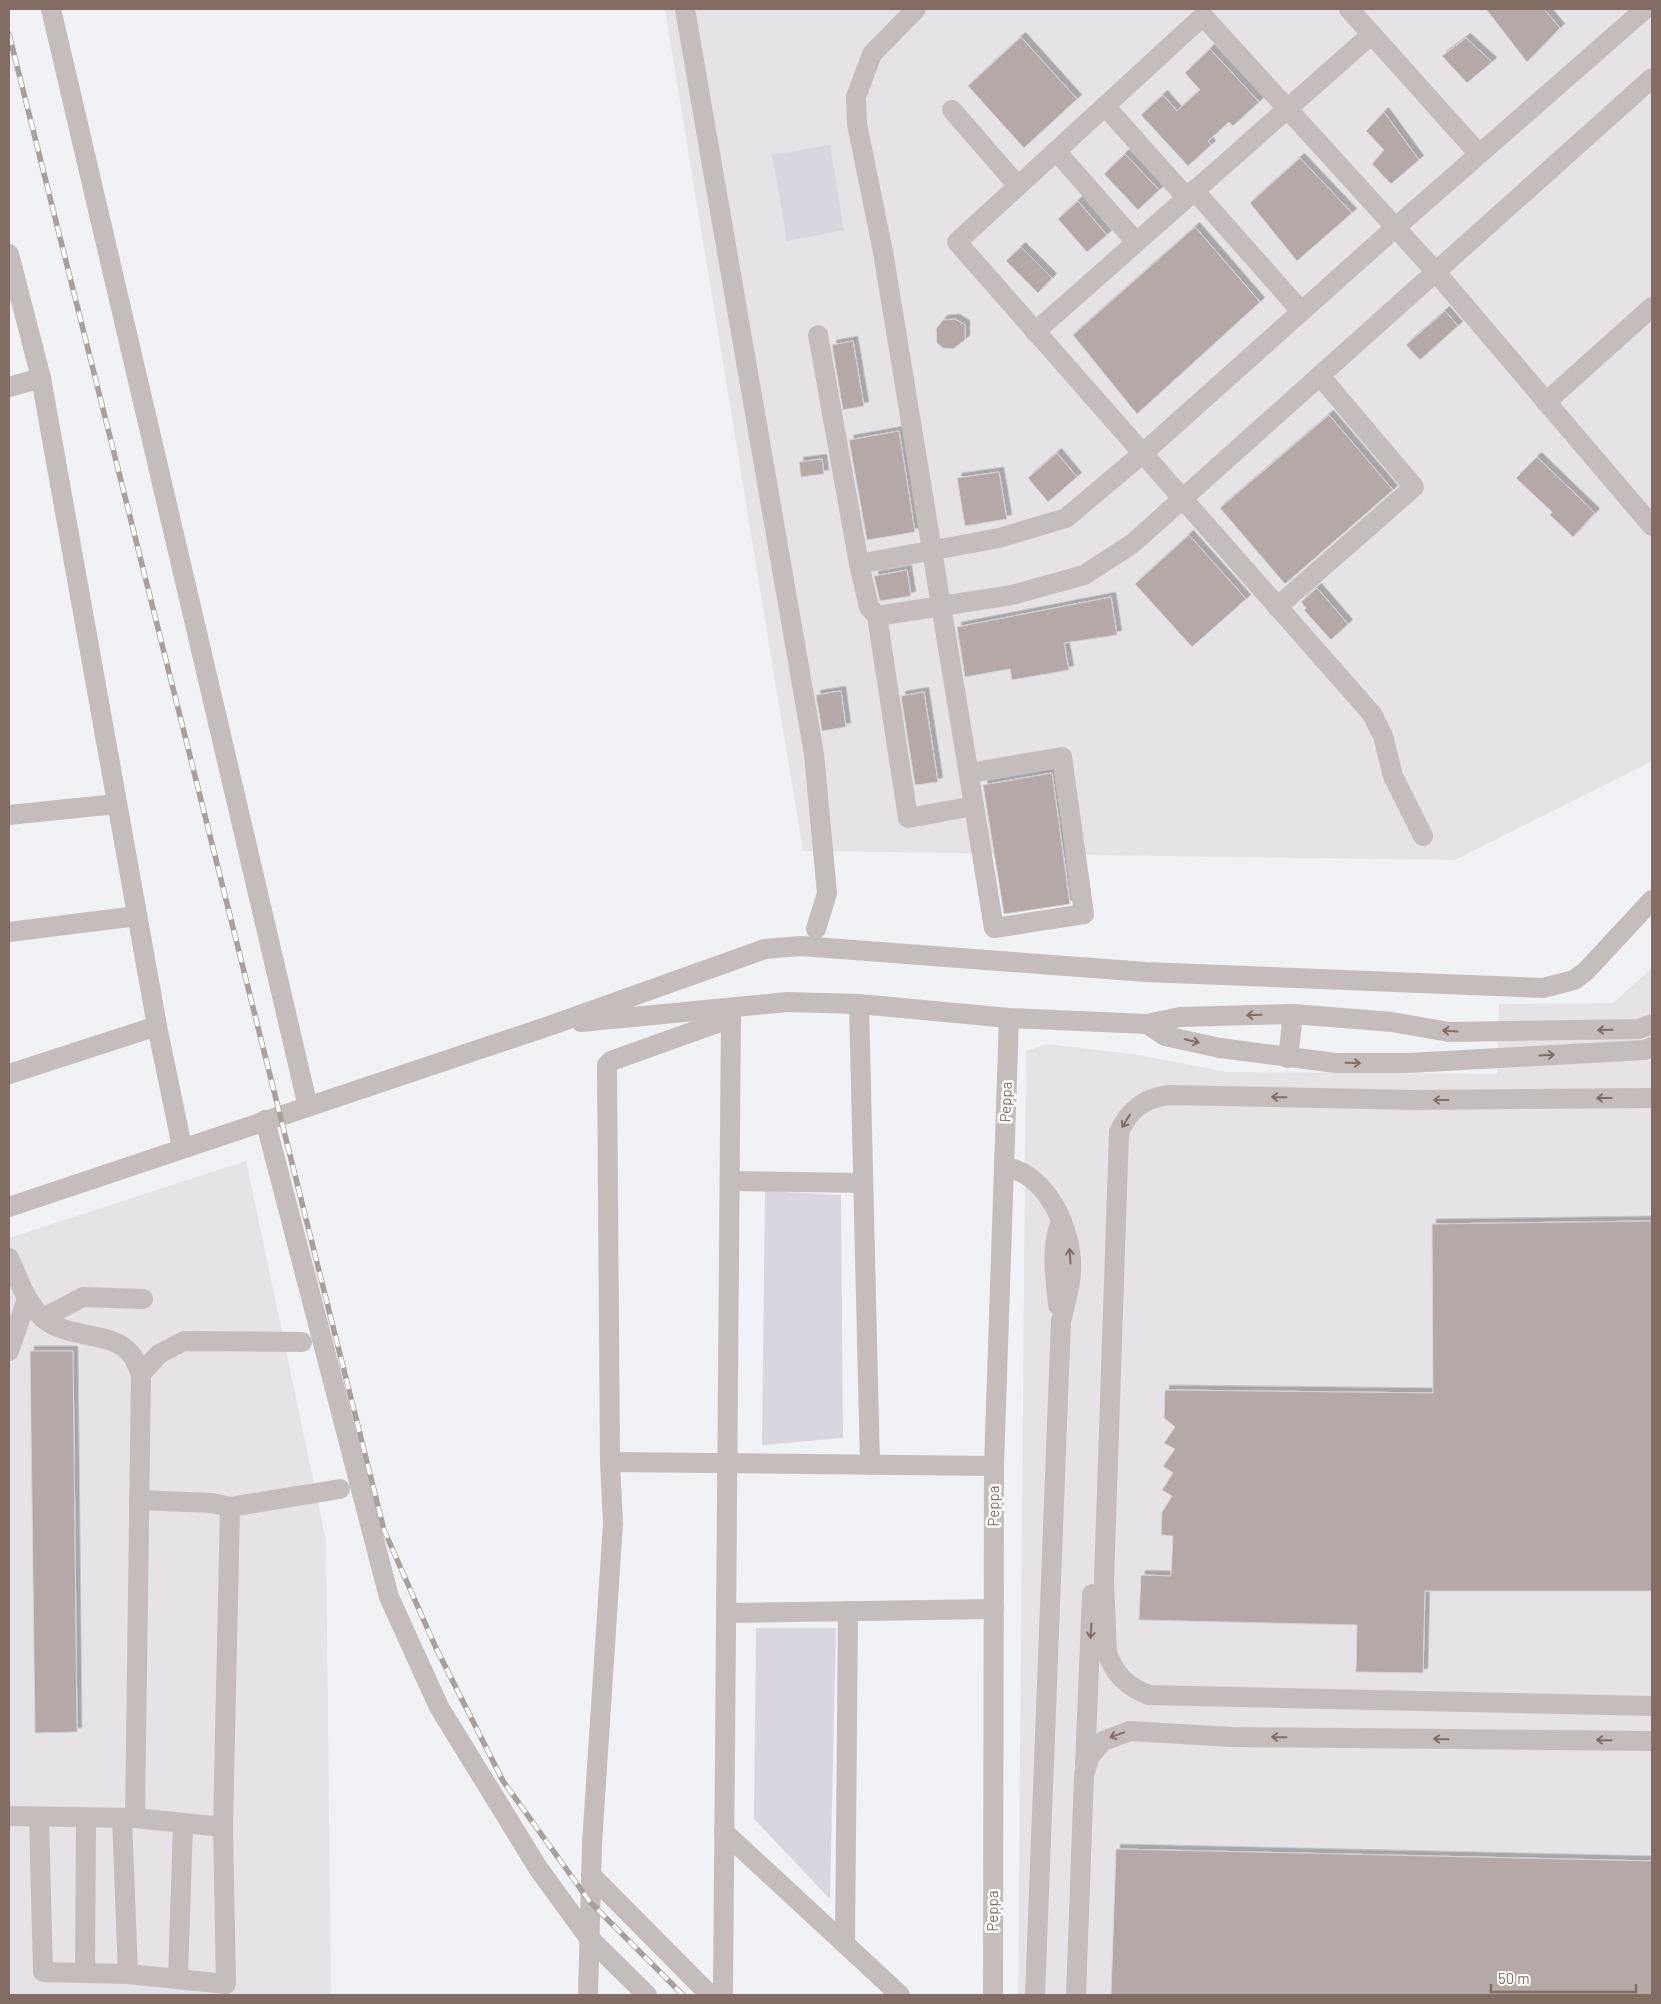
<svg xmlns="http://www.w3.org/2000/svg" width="1661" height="2004" font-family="Barlow,sans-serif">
  <defs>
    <filter id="shadow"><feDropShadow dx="4.5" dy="-4.5" stdDeviation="0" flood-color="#0004"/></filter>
  </defs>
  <rect width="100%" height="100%" fill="#f1f2f5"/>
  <g fill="#e5e3e6">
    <polygon points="665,9 1652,9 1652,761 1455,860 803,851"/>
    <polygon points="1652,968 1652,1995 1018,1995 1026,1051 1047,1044 1139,1055 1226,1072 1497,1074 1499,1004 1613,1003"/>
    <polygon points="246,1161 326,1541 331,1995 9,1995 9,1238"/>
  </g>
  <g fill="#d9d6df">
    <polygon points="830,145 844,230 787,241 772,155"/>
    <polygon points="765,1191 841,1195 843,1438 762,1445"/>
    <polygon points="756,1628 836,1628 830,1899 754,1819"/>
  </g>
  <g fill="#b4a9a7" stroke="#d4d4d6" filter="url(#shadow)">
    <polygon points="1486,9 1544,9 1560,28 1527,62"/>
    <polygon points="1021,37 1077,99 1024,148 968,86"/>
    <polygon points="1466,38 1492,62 1467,83 1442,56"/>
    <polygon points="1210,49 1259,102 1233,126 1229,122 1208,141 1211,145 1188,166 1141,115 1163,95 1177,111 1200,90 1185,73"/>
    <polygon points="1384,112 1419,160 1391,184 1372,164 1384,150 1366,131"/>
    <polygon points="1125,154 1159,190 1138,210 1104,174"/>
    <polygon points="1300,158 1352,213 1297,261 1250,203"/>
    <polygon points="1078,201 1107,235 1087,252 1058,219"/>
    <polygon points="1195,227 1260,302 1137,414 1073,335"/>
    <polygon points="1021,247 1052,278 1038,293 1006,261"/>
    <polygon points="1445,311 1458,326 1420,360 1406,345"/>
    <polygon points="955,319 965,325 965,340 953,349 943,348 937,343 936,329 943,320"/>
    <polygon points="853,341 864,406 843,410 832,345"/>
    <polygon points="1329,415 1393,490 1285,584 1220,508"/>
    <polygon points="899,431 915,532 867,540 849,440"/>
    <polygon points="1057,453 1077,477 1048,502 1028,478"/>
    <polygon points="1537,457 1595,513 1573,537 1550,515 1552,512 1516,478"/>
    <polygon points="822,459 824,474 801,477 799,462"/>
    <polygon points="999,472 1007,519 965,526 957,478"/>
    <polygon points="1189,535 1246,599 1192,647 1135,584"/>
    <polygon points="907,570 911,596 880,601 874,576"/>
    <polygon points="1317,588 1348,624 1331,640 1304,610 1306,608 1301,602"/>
    <polygon points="1111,597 1117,635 1064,643 1069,670 1012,680 1010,669 965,677 957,627"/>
    <polygon points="841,691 846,727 822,731 816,695"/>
    <polygon points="924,692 938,782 915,785 901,696"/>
    <polygon points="1052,773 1070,904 1004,914 983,785"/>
    <polygon points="1652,1221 1652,1591 1425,1591 1423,1673 1356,1672 1357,1625 1139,1620 1141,1575 1171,1576 1173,1536 1161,1535 1162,1512 1172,1496 1162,1490 1173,1473 1163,1466 1175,1449 1164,1443 1175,1427 1164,1418 1165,1390 1433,1393 1432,1224"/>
    <polygon points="30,1351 73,1351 77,1732 35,1733"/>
    <polygon points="1116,1849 1652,1861 1652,1995 1111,1995"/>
  </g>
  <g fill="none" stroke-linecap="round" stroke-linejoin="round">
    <g stroke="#c4bdbb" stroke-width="20">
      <polyline points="51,9 308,1107"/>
      <polyline points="685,9 814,754 827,893 816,929"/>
      <polyline points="916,9 872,54 856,97 857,124 883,252 994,928 1084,914 1062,757 969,773"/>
      <polyline points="1349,9 1479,154"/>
      <polyline points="1105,106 1186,197"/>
      <polyline points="952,110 1018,186"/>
      <polyline points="1056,151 1136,242"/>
      <polyline points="1194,190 1301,311"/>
      <polyline points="9,254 41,378 157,1026 182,1147"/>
      <polyline points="1035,332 1372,34"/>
      <polyline points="818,335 859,564 869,607 877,616 908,818 974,806"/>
      <polyline points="9,387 41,378"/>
      <polyline points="1546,402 1652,307"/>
      <polyline points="859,564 999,538 1066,518 1142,454 1396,227 1645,9"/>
      <polyline points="1277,607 1414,487 1320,376"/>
      <polyline points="877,616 1012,595 1084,575 1132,544 1652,78"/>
      <polyline points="9,815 116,804"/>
      <polyline points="1423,836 1393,776 1383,736 1372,714 957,242 1203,16 1435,271 1652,526"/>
      <polyline points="9,932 137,916"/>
      <polyline points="859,1004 870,1465"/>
      <polyline points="581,1022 787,1002 859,1004 1009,1018 1147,1024 1180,1017 1293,1014 1392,1022 1449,1032 1639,1029 1652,1024"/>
      <polyline points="1147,1024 1165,1036 1220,1048 1336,1063 1408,1063 1645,1050 1652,1047"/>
      <polyline points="1288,1058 1293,1014"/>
      <polyline points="9,1074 157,1026"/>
      <path d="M1652,1098L1416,1100L1169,1095C1144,1098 1129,1110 1119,1132L1104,1580L1107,1652C1114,1674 1127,1687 1149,1695L1652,1706"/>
      <polyline points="265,1120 389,1597 439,1707 538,1868 589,1938 647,1995"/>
      <path d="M1004,1167C1047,1172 1074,1233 1071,1272C1070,1288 1065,1306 1061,1321L1035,1995"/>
      <polyline points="730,1181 863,1183"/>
      <polyline points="9,1207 552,1025 765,949 801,946 1146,972 1543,988 1574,980 1586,971 1652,900"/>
      <path d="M9,1258C19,1279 25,1302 43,1318C68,1340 110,1330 130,1353C135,1358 138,1368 141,1374L135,1818"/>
      <path d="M1058,1305C1056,1280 1050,1248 1060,1225"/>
      <polyline points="43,1318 83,1297 143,1299"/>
      <polyline points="9,1351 27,1299"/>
      <polyline points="141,1374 159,1354 184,1341 302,1342"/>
      <polyline points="610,1462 994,1466"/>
      <polyline points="139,1500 212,1503 230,1507 340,1489"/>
      <polyline points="726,1613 994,1609"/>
      <polyline points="1085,1765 1092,1594"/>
      <polyline points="9,1816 135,1818 223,1827"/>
      <polyline points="39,1817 43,1972 128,1974 226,1984 223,1827 230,1507"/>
      <polyline points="122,1818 128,1974"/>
      <polyline points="724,1832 900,1995"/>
      <polyline points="591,1875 710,1995"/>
      <polyline points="845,1944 848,1611"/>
      <polyline points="85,1973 86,1818"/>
      <polyline points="178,1978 183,1823"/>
      <polyline points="588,1995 592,1844 613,1523 610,1462 607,1065 611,1061 731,1018"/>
      <polyline points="723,1995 731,1009"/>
      <polyline points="993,1995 994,1466 1009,1018"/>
      <polyline points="1076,1995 1084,1775 1090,1756 1103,1741 1130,1731 1232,1737 1652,1741"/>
    </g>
    <g stroke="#a9a09d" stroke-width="5.5">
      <polyline id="rail" points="9,34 384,1530 436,1648 503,1781 590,1902 683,1995"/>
    </g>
    <use href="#rail" stroke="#fff" stroke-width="4" stroke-dasharray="11" stroke-linecap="butt"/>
  </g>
  <defs><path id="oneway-shaft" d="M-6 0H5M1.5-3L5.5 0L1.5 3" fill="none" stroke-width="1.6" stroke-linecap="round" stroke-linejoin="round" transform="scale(1.25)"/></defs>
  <g stroke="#826c64">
    <use href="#oneway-shaft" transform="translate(1254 1015) rotate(178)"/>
    <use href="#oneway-shaft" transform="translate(1605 1030) rotate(179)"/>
    <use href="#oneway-shaft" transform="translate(1450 1031) rotate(-176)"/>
    <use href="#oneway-shaft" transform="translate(1192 1041) rotate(13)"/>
    <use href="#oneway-shaft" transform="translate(1547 1055) rotate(-3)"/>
    <use href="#oneway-shaft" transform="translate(1353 1063) rotate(1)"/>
    <use href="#oneway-shaft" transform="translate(1279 1097) rotate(-179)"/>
    <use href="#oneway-shaft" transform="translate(1604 1098) rotate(180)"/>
    <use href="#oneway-shaft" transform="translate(1441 1100) rotate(180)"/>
    <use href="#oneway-shaft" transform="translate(1126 1121) rotate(121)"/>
    <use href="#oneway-shaft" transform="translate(1070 1256) rotate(-94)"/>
    <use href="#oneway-shaft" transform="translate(1091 1631) rotate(93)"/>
    <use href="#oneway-shaft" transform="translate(1117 1735) rotate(160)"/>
    <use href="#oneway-shaft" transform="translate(1279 1737) rotate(-179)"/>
    <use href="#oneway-shaft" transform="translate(1441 1739) rotate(-179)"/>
    <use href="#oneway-shaft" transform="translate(1604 1740) rotate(-179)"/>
  </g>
  <g text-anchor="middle" stroke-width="5" stroke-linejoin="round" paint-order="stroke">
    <g font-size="15" fill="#826c64" stroke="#fff">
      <text transform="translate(1006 1102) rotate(-88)" y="5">Peppa</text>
      <text transform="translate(994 1506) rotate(-90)" y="5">Peppa</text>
      <text transform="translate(993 1911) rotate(-90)" y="5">Peppa</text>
    </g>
  </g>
  <rect width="1661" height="2004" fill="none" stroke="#826c64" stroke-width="20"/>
  <path d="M1491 1984v8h145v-8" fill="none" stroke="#826c64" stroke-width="2.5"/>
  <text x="1498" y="1984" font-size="15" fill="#826c64" stroke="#ffffff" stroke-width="4" paint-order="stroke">50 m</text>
</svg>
